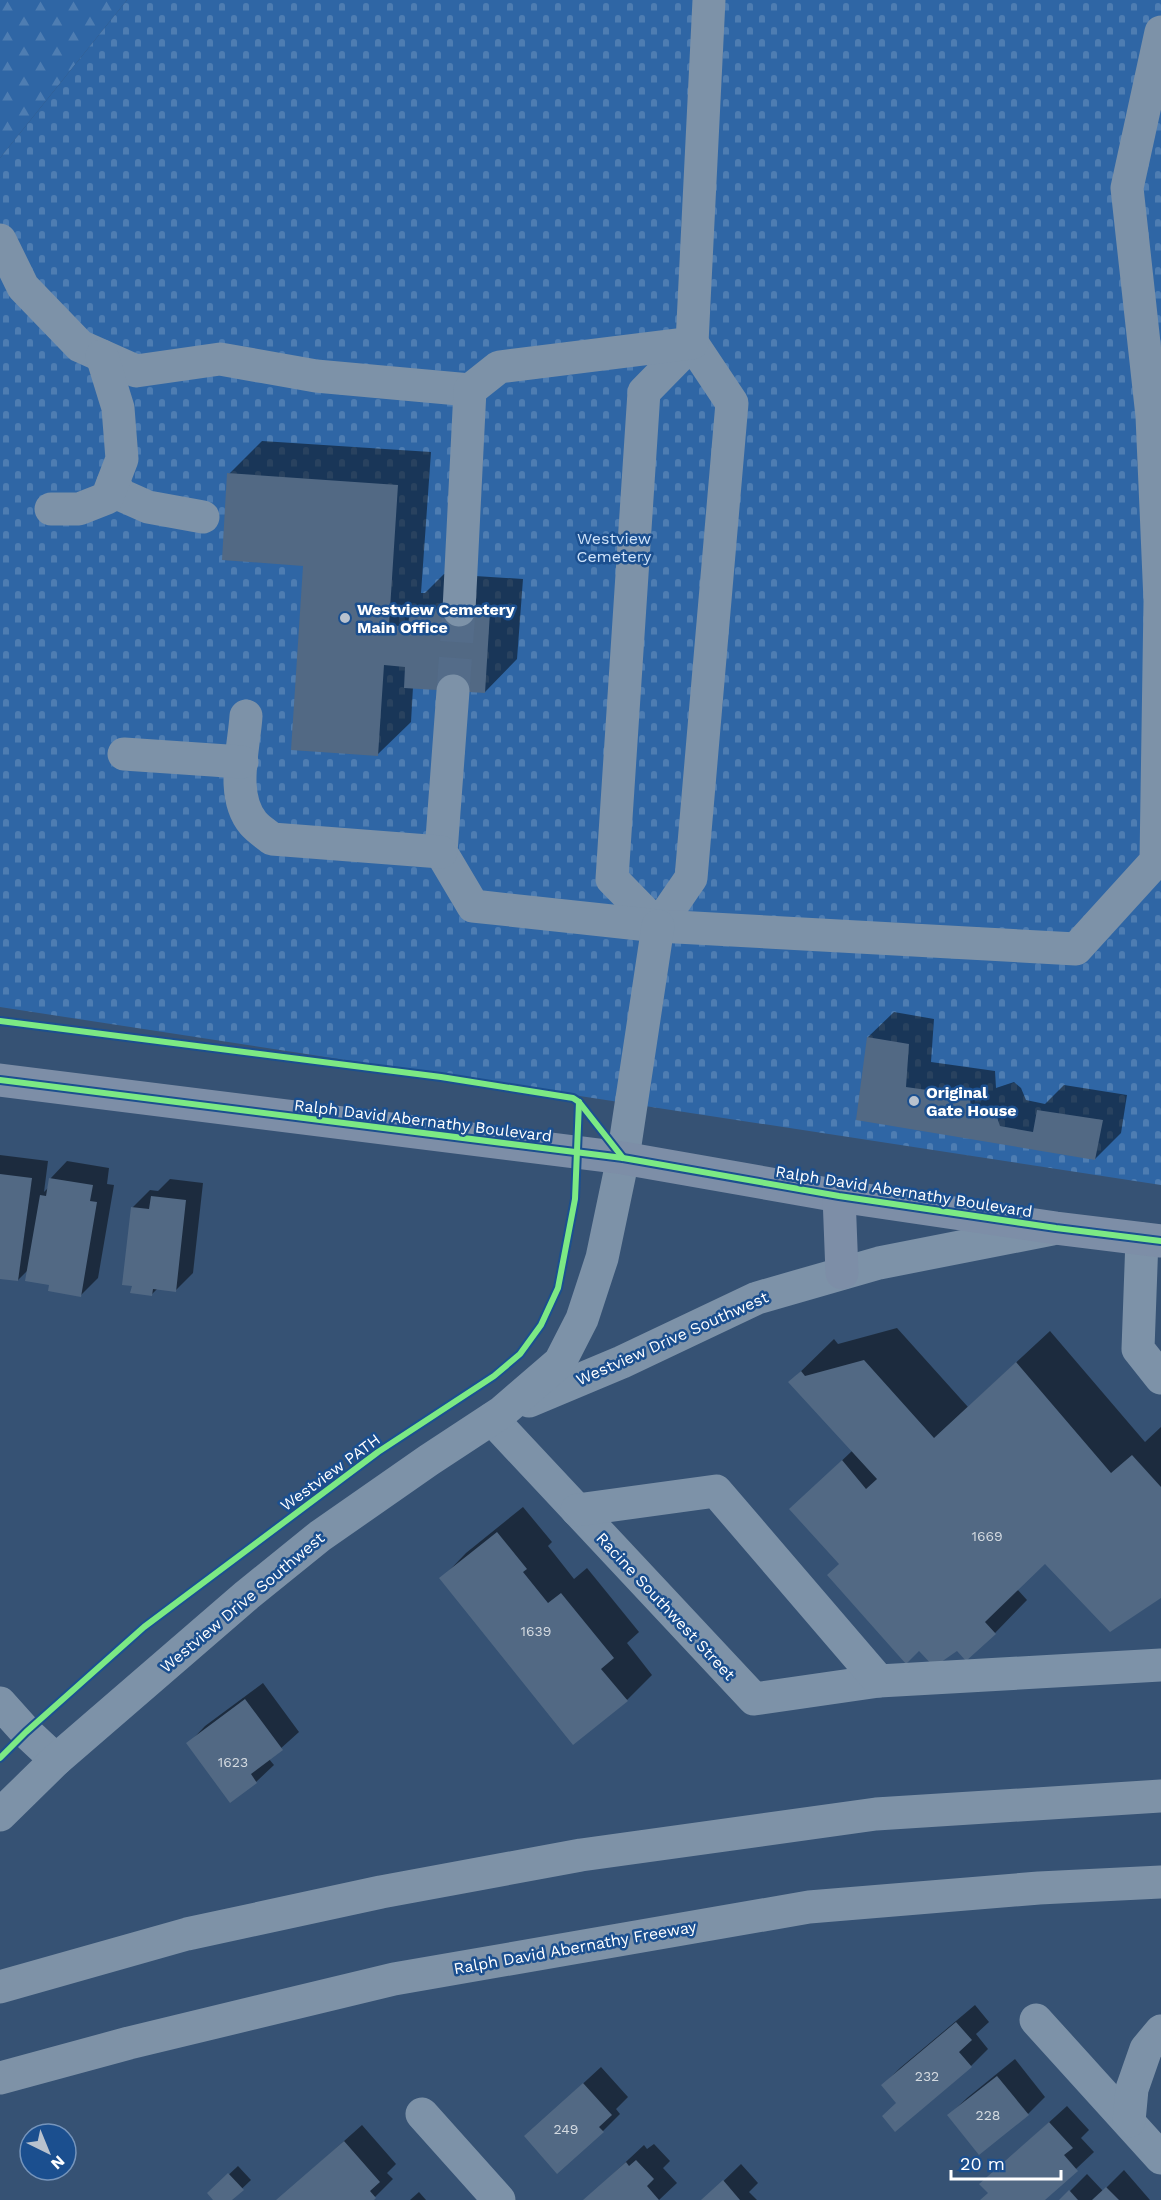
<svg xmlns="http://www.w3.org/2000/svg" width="1161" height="2200" font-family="'Work Sans',sans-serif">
  <defs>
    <pattern id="forest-firs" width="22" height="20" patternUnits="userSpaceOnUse" patternTransform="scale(1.5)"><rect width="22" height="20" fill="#2f66a5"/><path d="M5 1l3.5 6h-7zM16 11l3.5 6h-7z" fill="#4e7db2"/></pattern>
    <pattern id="cemetery-stones" width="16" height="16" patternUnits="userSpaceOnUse" patternTransform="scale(1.5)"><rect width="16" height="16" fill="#2f66a5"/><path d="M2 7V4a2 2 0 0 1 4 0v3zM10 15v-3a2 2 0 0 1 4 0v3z" fill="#4e7db2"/></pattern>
  </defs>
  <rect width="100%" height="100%" fill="#365274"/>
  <polygon fill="url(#forest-firs)" points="0,0 127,0 0,158"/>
  <polygon fill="url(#cemetery-stones)" points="127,0 1161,0 1161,1185 0,1007 0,158"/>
  <g fill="#0007">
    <polygon points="262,441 431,452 421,593 425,593 444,574 523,579 517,659 485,692 413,687 411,722 378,754 305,564 229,474"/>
    <polygon points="894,1012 934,1019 931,1062 995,1071 996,1088 1014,1082 1021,1088 1026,1100 1045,1104 1064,1085 1127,1095 1121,1133 1095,1159 857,1119 868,1037"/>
    <polygon points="0,1155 48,1161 44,1192 48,1188 50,1179 67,1161 109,1168 107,1184 114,1185 98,1278 81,1295 29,1269 18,1280 0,1278"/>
    <polygon points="170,1179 203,1183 193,1273 176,1290 158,1288 151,1295 132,1208 150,1190 158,1191"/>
    <polygon points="897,1328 968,1407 1050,1331 1145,1442 1161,1427 1161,1596 1045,1562 1017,1589 1027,1600 995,1633 957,1649 841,1563 791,1509 853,1450 790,1382 834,1339 838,1344"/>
    <polygon points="523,1507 552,1542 548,1546 574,1579 587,1568 639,1632 627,1643 652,1675 627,1700 441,1579 466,1553"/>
    <polygon points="263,1683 299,1732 269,1759 274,1765 256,1782 230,1801 188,1744 205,1726"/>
    <polygon points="975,2005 989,2022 976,2034 988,2049 971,2066 897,2102 883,2085 900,2068"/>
    <polygon points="1015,2059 1045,2097 1028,2114 949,2115 967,2098"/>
    <polygon points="601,2067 628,2097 616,2109 620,2114 603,2131 526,2136"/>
    <polygon points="1067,2106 1089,2130 1081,2138 1094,2152 1043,2200 982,2200 989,2193 981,2184"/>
    <polygon points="362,2125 396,2164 387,2173 393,2179 372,2200 278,2200"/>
    <polygon points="654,2144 670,2161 663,2168 677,2183 659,2200 585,2200 644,2145 647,2149"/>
    <polygon points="741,2164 758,2183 749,2192 757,2200 704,2200"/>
    <polygon points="238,2166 251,2180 230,2200 215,2200 209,2193"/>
    <polygon points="1124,2170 1150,2200 1061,2200 1087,2174 1103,2191"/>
    <polygon points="419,2192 426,2200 410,2200"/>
  </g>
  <g fill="#526984">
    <polygon points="227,473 398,485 389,625 408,627 410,607 490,612 485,693 404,688 405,667 384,665 378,756 291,750 303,566 222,560"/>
    <polygon points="867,1037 909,1044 906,1087 970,1096 971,1112 988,1107 996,1114 1000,1126 1033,1132 1037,1110 1103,1120 1095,1160 856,1120"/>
    <polygon points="0,1174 32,1178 18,1281 0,1279"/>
    <polygon points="49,1178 93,1185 90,1201 97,1202 81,1297 48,1291 49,1285 25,1281 40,1195 46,1196"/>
    <polygon points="151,1196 186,1200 176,1292 153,1289 152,1296 130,1293 132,1286 122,1285 131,1207 149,1209"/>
    <polygon points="864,1360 934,1438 1016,1362 1111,1473 1132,1455 1161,1487 1161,1598 1110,1632 1045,1564 985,1622 996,1634 966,1661 957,1651 934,1667 919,1651 906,1664 827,1575 839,1564 789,1509 842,1460 866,1489 877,1479 788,1382 801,1371 805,1376"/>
    <polygon points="497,1532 527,1569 523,1572 548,1603 561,1593 614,1658 601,1669 628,1701 573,1745 439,1578"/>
    <polygon points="245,1699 283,1750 251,1774 257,1783 230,1803 186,1743"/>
    <polygon points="956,2022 972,2040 959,2052 972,2067 895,2132 882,2116 896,2103 881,2085"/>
    <polygon points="997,2076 1029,2115 979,2155 947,2115"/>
    <polygon points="583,2083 612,2115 599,2127 604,2132 557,2174 524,2136"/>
    <polygon points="1049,2122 1073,2148 1064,2155 1078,2171 1045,2200 980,2200 988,2193 979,2184"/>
    <polygon points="344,2141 380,2182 370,2191 376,2198 374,2200 276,2200"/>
    <polygon points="636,2160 654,2179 647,2186 659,2200 583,2200 626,2162 629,2166"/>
    <polygon points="228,2173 244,2190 232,2200 213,2200 207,2193"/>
    <polygon points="723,2180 740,2200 701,2200"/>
    <polygon points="1106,2187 1119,2200 1092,2200"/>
    <polygon points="1069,2190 1078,2200 1059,2200"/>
  </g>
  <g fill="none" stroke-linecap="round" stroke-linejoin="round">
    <polyline stroke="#546c89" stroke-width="33" stroke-dasharray="33 16" stroke-linecap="butt" points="453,691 459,610"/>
    <g stroke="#7d92a8" stroke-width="33">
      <polyline points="0,240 23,287 80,346 136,371 220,359 316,376 470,390"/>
      <polygon points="692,343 732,403 691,878 658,926 612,879 644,392"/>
      <polyline points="113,483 121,495 148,507 203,517"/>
      <polyline points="51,509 79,509 107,498 122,459 118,408 102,356"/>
      <polyline points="459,610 470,390 499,367 692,343 709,0"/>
      <polyline points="453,691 441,852 473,906 658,926 1076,949 1156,861 1160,601 1152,416 1127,188 1161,32"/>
      <path d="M246,716C244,749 230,795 253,823C258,829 266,834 272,839L441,852"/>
      <polyline points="124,754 242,762"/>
      <polyline points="1142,1239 1138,1349 1161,1378"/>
      <polyline points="529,1401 622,1362 757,1298 879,1263 1052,1229"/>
      <polyline points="492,1419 754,1699 879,1681"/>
      <polyline points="577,1510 716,1491 879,1681 1161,1665"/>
      <polyline points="0,1703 26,1732 56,1760"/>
      <polyline points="0,1815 56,1760 247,1595 320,1536 429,1460 502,1412 560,1362 582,1319 602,1258 623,1158 658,926"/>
      <polyline points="1036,2020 1161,2158"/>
      <polyline points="422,2114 499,2200"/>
      <polyline points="1129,2121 1132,2089 1146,2049 1161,2031"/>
    </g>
    <g stroke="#7d8ea7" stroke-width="33">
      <polyline points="0,1080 623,1158 839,1196 1056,1228 1161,1241"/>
      <polyline points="839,1196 842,1273"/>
    </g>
    <g stroke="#7e92a7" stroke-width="33">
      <polyline points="0,1987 187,1934 381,1892 581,1855 876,1814 1161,1796"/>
      <polyline points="0,2078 129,2043 394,1979 809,1907 1039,1888 1161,1882"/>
    </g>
    <g stroke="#1b4f8f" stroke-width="10">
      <g id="cycleway">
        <polyline points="0,1021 441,1077 573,1098 579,1102 623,1158"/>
        <polyline points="0,1080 623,1158 839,1196 1056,1228 1161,1241"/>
        <polyline points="0,1758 26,1732 144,1627 378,1452 494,1376 520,1354 541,1325 558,1288 575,1199 579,1102"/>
      </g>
    </g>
    <use href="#cycleway" stroke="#7ce984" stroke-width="6"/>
  </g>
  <g fill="#b9c2ce" stroke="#1b4f8f" stroke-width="2">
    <circle cx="345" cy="618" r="6"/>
    <circle cx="914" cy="1101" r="6"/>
  </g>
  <g text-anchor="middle" stroke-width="5" stroke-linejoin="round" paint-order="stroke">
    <g font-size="14" fill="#d4dae0">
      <text x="987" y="1541">1669</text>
      <text x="536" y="1636">1639</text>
      <text x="233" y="1767">1623</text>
      <text x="927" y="2081">232</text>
      <text x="988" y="2120">228</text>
      <text x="566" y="2134">249</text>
    </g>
    <g font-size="16" fill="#cfe3fa" stroke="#1b4f8f">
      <text x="614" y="544">Westview<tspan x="614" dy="18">Cemetery</tspan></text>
    </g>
    <g font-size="16" font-weight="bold" fill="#fff" stroke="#1b4f8f" text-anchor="start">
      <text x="357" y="615">Westview Cemetery<tspan x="357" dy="18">Main Office</tspan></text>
      <text x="926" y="1098">Original<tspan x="926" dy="18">Gate House</tspan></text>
    </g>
    <g font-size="16" fill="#fff" stroke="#1b4f8f">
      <text transform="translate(423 1120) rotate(7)" y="6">Ralph David Abernathy Boulevard</text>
      <text transform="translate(904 1191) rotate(9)" y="6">Ralph David Abernathy Boulevard</text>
      <text transform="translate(672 1338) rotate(-24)" y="6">Westview Drive Southwest</text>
      <text transform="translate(330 1472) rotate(-36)" y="6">Westview PATH</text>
      <text transform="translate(242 1602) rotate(-40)" y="6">Westview Drive Southwest</text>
      <text transform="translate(666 1606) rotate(47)" y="6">Racine Southwest Street</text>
      <text transform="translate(575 1947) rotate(-10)" y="6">Ralph David Abernathy Freeway</text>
    </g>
  </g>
  <g transform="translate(48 2152) rotate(137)"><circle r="28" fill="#1b4f8f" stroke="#7695bc" stroke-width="1.5"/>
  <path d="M0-4.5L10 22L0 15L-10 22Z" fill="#b9c2ce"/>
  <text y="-9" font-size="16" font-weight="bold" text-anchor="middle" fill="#ffffff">N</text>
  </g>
  <path d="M951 2170v9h110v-9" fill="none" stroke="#ffffff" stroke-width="3"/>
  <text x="960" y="2170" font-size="18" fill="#ffffff" stroke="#1b4f8f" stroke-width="4.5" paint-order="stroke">20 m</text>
</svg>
